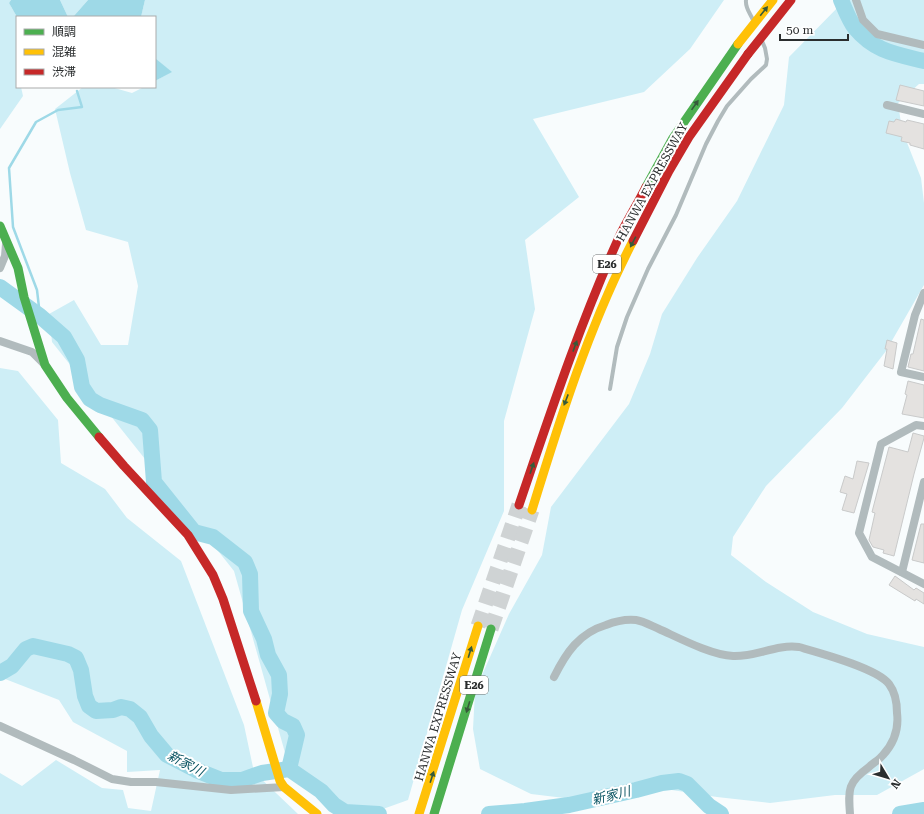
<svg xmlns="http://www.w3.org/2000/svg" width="924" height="814" font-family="'Roboto Serif','Noto Sans JP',serif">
  <rect width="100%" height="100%" fill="#f8fcfd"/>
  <g fill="#ceeef6">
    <polygon points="0,0 11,0 9,3 17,17 17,87 21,87 23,96 0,129"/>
    <polygon points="60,0 88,0 73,17 68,17"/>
    <polygon points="145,0 724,0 690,49 644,92 533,119 579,197 525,240 535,309 504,421 504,511 462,610 408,800 369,814 360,814 289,767 234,571 52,342 49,314 74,300 101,345 128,345 138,286 128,242 86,230 70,173 55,109 83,87 111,87 132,93 144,87 155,87 155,81 171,72 155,58 155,17 141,17"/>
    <polygon points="845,0 924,0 924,84 919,84 898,103 902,130 921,178 924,203 924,285 886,351 842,408 766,486 733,537 731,555 766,582 813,612 867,634 924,647 924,769 877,795 835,795 770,803 717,797 646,786 598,802 531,794 480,769 473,729 475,691 509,614 542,555 551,507 629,404 650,354 662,314 697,258 737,201 784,105 789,57"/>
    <polygon points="0,368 18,371 58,420 61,463 105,489 127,518 181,561 244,725 254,772 298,814 0,814 0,773 22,786 56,760 102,788 123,790 128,808 151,811 160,770 127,772 127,751 73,722 59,700 0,677"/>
  </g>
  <g fill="#9ed9e7">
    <polygon points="11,0 60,0 68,17 17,17 9,3"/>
    <polygon points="88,0 145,0 141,17 73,17"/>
    <polygon points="155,58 172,72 155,81"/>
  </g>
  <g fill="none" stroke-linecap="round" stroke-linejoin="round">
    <polyline stroke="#9ed9e7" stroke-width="2.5" points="40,316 37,290 13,227 9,168 36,122 58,110 82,107 77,91"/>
    <g stroke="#9ed9e7" stroke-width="16">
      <path d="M841,0C845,9 849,20 855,28C875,52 896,54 924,61"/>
      <polyline points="0,287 40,316 64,337 77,360 82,387 90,399 100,405 142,420 150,430 154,482 194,532 213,537 245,562 250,574 251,611 264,639 268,655 279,675 280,694 276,713 283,721 293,726 297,735 289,769"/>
      <polyline points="0,673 12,666 26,649 33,646 68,654 76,658 81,670 85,696 89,706 96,711 113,710 121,707 130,709 140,717 151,736 167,755 196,770 221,780 242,780 262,773 289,769 321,791 334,805 345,812 379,814"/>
      <polyline points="489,814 525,811 569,805 636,790 662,783 679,781 687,784 709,806 721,814"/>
      <polyline points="900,814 924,810"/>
    </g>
  </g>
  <g fill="#e4e2e0" stroke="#c9caca">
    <polygon points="900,85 924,91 924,106 896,100"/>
    <polygon points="896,119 906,122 907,120 924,124 924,149 910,145 910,143 901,141 902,137 886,133 889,121 894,122"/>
    <polygon points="921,319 924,320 924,371 908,367 911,354 913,354"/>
    <polygon points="887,340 897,343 893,369 884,366 887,349 885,349"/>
    <polygon points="908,381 924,385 924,418 902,414 907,395 905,394"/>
    <polygon points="913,433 924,436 924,438 914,474 894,556 883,553 884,550 873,547 869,540 875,513 872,512 889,447 908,452"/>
    <polygon points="857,461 869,463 854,513 842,510 847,494 840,492 845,476 853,479"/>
    <polygon points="921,524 924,524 924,563 912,560"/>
    <polygon points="895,576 914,590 916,588 924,593 924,604 916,599 915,601 889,585"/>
  </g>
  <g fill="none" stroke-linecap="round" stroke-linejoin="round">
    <g stroke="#cfd3d4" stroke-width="15" stroke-dasharray="15 8" stroke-linecap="butt">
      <polyline points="478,626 519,505"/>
      <polyline points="491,629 532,510"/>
    </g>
    <g stroke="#b1bbbd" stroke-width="4">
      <path d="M746,0C745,8 750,13 753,20"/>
      <polyline points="610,389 617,347 627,317 648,269 676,215 706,144 718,121 727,106 751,79 766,65 767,59 765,48 762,41"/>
    </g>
    <g stroke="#b1bbbd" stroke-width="8">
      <polyline points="856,0 863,20 877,34 924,45"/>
      <polyline points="887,105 924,114"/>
      <polyline points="0,268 5,256 6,244"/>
      <polyline points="924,293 915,315 901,372 924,377"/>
      <polyline points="0,341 32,352 43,363"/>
      <polyline points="924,426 916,425 881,444 859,533 872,557 924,584"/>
      <polyline points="902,572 924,482"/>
      <path d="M554,677C566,653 579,633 606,625C616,621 626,619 636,620C643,621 652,626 659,629C679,638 711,655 733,656C756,657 776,644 799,647C820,653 877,668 889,684C895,692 897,703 897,713C899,729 894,743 883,755C879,760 873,763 869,767C848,782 848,789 850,814"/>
      <polyline points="0,726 74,760 112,779 131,782 156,782 231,790 284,787"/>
    </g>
    <g stroke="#4caf50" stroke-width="9">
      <polyline points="646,187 673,138 738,44"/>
      <polyline points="0,226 18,268 24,297 45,365 67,398 99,437"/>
      <polyline points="434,814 491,629"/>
    </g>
    <g stroke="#ffc107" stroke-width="9">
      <path d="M532,510C560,419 589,326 633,241"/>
      <polyline points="256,701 280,781 284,787 317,814"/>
      <polyline points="419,814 478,626"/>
    </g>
    <g stroke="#c62828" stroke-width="9">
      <polyline points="633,241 669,171 689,137 748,54"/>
      <polyline points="99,437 124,466 188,535 213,575 223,599 256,701"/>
      <path d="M519,505C550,414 580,323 620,235C628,219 638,203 646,187"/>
    </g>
    <polyline stroke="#ffc107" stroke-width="9" points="738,44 773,0"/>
    <polyline stroke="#c62828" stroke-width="9" points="748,54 791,0"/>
  </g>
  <defs><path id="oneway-solid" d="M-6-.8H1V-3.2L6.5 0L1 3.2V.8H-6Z"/></defs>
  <g fill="#365a3a">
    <use href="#oneway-solid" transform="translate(764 11) rotate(-51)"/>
    <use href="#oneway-solid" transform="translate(695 105) rotate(-55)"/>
    <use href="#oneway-solid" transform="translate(633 242) rotate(118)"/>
    <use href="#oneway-solid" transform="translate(575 346) rotate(-70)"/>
    <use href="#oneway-solid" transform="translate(566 400) rotate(111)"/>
    <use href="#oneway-solid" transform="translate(532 468) rotate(-71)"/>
    <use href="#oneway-solid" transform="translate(470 652) rotate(-73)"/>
    <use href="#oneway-solid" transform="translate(468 707) rotate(107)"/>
    <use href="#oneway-solid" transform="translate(432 777) rotate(-72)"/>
  </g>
  <g text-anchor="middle" stroke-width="4" stroke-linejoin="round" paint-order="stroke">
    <g fill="#fff" stroke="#6a6c6d" stroke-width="1">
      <rect x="593" y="255" width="28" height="18" rx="3"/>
      <rect x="460" y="676" width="28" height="18" rx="3"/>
    </g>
    <g font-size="11" font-weight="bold" fill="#2a2d2e">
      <text x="607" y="268">E26</text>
      <text x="474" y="689">E26</text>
    </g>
    <g font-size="12" fill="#2a2d2e" stroke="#fff">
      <text transform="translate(652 182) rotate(-61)" y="4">HANWA EXPRESSWAY</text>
      <text transform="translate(438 717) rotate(-73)" y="4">HANWA EXPRESSWAY</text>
    </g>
    <g font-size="13" font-style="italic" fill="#0d5664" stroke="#fff">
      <text transform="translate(186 763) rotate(28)" y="5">新家川</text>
      <text transform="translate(611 795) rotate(-14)" y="5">新家川</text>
    </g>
  </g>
  <rect x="16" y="16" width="140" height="72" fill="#ffffff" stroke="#aaabab"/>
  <rect x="24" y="29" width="20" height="6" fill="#4caf50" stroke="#aaabab"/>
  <text x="52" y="36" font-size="12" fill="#2a2d2e">順調</text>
  <rect x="24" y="49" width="20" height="6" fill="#ffc107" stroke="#aaabab"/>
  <text x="52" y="56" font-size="12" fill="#2a2d2e">混雑</text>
  <rect x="24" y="69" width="20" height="6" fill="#c62828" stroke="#aaabab"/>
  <text x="52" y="76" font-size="12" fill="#2a2d2e">渋滞</text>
  <g transform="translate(888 778) rotate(128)" stroke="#ffffff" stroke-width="3" paint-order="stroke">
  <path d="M0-3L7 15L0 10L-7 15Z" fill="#2a2d2e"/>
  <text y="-6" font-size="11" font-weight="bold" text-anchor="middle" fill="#2a2d2e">N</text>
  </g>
  <path d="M780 34v6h68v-6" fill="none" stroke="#2a2d2e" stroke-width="2"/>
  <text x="786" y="34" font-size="12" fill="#2a2d2e" stroke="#ffffff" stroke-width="3" paint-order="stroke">50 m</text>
</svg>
